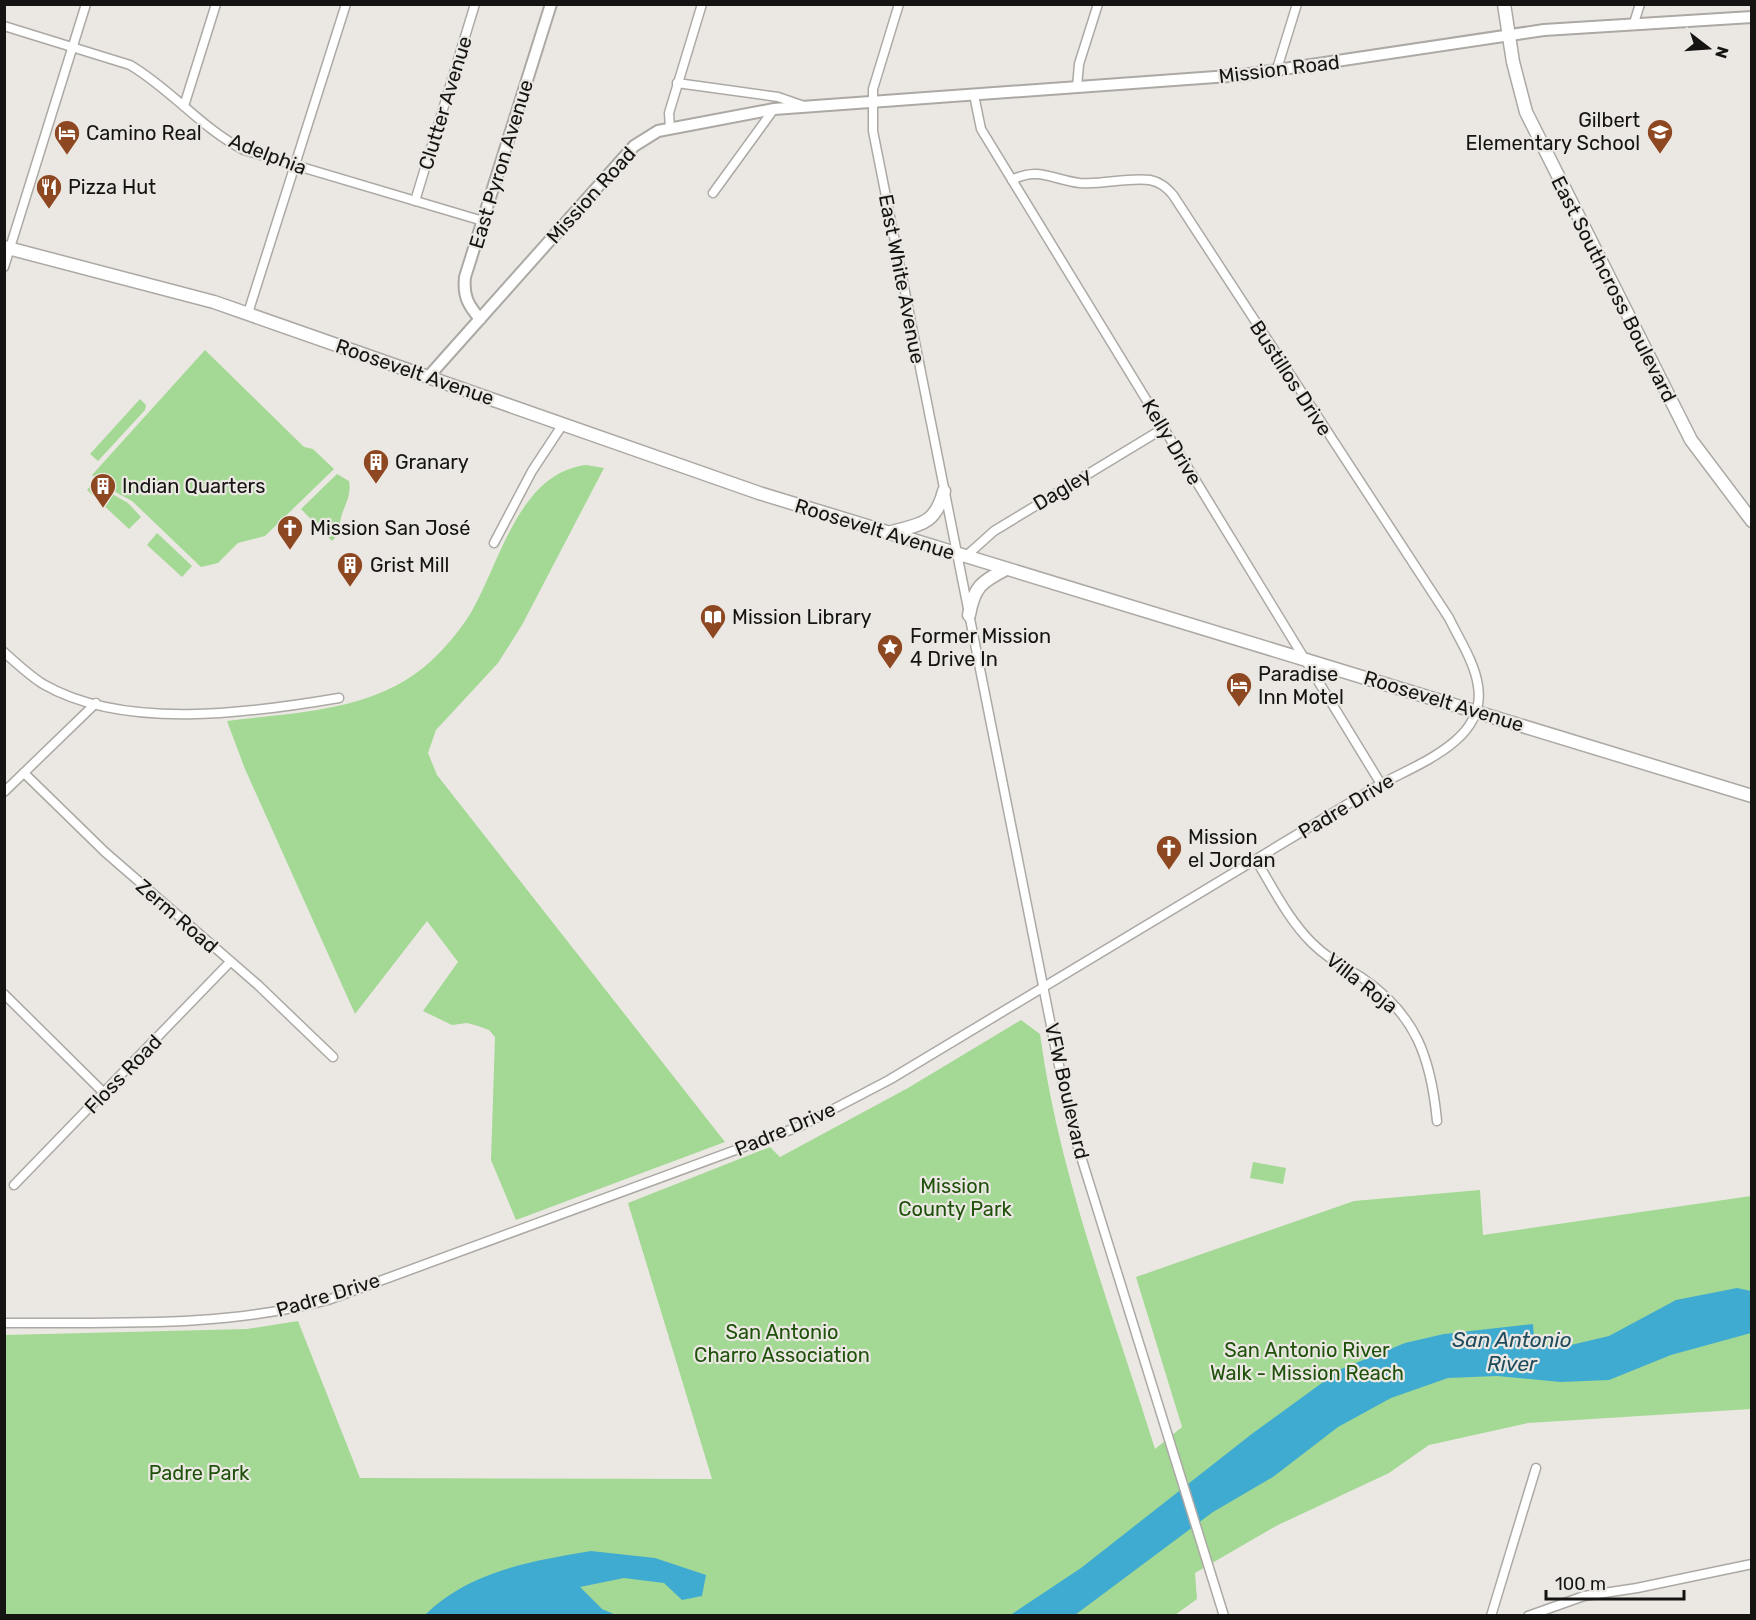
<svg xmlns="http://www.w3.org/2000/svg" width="1756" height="1620" font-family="Rubik,sans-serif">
  <rect width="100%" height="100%" fill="#ebe8e3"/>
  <g fill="#a3d994">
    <polygon points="205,350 304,447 313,449 334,469 265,536 238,543 218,563 201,567 132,501 108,488 92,475"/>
    <polygon points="140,399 146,405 145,410 98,461 90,454"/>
    <path d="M586,465L604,468L522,625L498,663L436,730L428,753L437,775L725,1142L516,1220L491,1160L495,1037L489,1030L478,1026L467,1023L452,1025L423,1011L458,962L427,921L355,1014L245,769L227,721C288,713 359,712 412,676C435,661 460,632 473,609C501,559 520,473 586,465Z"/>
    <path d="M337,474L349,481C353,500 337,513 340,532L332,541L301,509Z"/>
    <polygon points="93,483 128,503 141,517 129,529 87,490"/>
    <polygon points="157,533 192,566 182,577 147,545"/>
    <path d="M1021,1020L1040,1034C1059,1176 1113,1313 1155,1449L1182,1427L1136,1277L1354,1201L1480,1190L1483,1235L1751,1196V1409L1528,1423L1429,1445L1389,1473L1276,1526L1195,1573L1197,1599L1175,1615H5L4,1335L247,1329L298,1321L360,1478L712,1479L628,1203L770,1147L780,1157L908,1088Z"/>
    <polygon points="1253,1162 1286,1168 1283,1184 1250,1178"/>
  </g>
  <g fill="#40abd0">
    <polygon points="1737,1288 1751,1291 1751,1333 1671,1355 1609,1380 1561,1382 1497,1376 1448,1378 1391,1398 1338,1427 1273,1477 1213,1512 1075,1615 1009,1616 1081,1568 1253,1433 1341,1369 1405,1343 1444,1334 1533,1324 1534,1339 1554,1349 1609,1336 1676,1300"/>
    <path d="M591,1551L655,1558L706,1575L702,1596L682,1600L664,1583L624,1578L580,1587L602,1609L616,1615H425C469,1571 532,1561 591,1551Z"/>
  </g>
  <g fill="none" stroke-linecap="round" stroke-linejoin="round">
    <g stroke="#aca9a5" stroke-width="11">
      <g id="minor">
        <polyline points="899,4 873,89 873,131 1058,1061 1078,1147 1224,1616"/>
        <polyline points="1634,23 1640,4"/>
        <path d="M4,26L130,65C171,89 202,129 244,150L483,221"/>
        <polyline points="1276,72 1297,4"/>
        <polyline points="677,83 778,97 804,106"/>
        <polyline points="1077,87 1079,64 1098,4"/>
        <polyline points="974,95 981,129 1381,784"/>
        <polyline points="184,106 216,4"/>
        <polyline points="670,128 669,113 702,4"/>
        <polyline points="713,193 774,109"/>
        <polyline points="415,201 475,4"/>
        <polyline points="4,267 86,4"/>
        <polyline points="248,313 346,4"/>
        <polyline points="494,543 532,471 563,424"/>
        <polyline points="965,557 994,531 1164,428"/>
        <path d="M4,652C16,663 29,675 43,684C124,731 251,713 339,698"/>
        <polyline points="24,773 105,852 258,985 333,1057"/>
        <polyline points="4,792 96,703"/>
        <path d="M1256,860C1273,888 1288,919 1312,943C1327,958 1343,966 1361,977C1416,1014 1431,1058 1437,1121"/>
        <polyline points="4,994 104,1093"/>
        <polyline points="14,1185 230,962"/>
        <path d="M4,1323C113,1322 223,1328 328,1300L801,1126L889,1080L1381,784C1418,764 1487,740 1478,686C1475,663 1459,639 1449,618L1173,195C1166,187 1160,182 1150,180C1127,177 1103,185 1080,183C1053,180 1038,166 1012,180"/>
        <polyline points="1491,1616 1536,1468"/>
        <polyline points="1528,1616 1584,1596 1637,1588 1752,1564"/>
      </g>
    </g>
    <g stroke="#aca9a5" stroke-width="14">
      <g id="tertiary">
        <path d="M480,319C468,305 463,296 465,277L551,4"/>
        <polyline points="429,376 634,146 658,131 774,109 1243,75 1544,30 1752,17"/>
      </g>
    </g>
    <g stroke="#aca9a5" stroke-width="15">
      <g id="secondary">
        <polyline points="1504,4 1513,62 1526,112 1691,440 1752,521"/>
        <polyline points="4,247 214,302 759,493 1752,796"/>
        <path d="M888,533C919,524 935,526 944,491"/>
        <path d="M969,615C974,587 981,582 1006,569"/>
      </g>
    </g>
    <use href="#minor" stroke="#fff" stroke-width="8"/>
    <use href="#tertiary" stroke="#fff" stroke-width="10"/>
    <use href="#secondary" stroke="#fff" stroke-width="12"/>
  </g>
  <defs>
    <g id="school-pin" transform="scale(1.35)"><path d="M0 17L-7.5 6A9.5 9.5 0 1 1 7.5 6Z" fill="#8e4821" stroke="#ebe8e3"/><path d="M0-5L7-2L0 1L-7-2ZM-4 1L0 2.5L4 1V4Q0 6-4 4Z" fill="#fff"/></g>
    <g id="hotel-pin" transform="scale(1.35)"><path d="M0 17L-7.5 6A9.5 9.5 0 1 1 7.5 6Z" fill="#8e4821" stroke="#ebe8e3"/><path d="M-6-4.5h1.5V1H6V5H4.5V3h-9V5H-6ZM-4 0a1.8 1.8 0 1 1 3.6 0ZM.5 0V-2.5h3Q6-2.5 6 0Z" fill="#fff"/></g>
    <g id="restaurant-pin" transform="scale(1.35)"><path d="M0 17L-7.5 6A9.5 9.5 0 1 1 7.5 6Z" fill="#8e4821" stroke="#ebe8e3"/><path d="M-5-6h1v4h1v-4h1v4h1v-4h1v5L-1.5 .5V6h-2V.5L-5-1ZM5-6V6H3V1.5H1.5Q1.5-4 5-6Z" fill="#fff"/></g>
    <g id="building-pin" transform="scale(1.35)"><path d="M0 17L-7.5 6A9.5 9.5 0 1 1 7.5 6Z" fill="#8e4821" stroke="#ebe8e3"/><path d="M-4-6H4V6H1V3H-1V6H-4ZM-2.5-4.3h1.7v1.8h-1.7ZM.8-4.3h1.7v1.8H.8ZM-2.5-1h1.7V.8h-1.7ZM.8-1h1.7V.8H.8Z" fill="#fff"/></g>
    <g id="church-pin" transform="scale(1.35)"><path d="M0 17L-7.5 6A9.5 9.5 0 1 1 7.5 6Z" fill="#8e4821" stroke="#ebe8e3"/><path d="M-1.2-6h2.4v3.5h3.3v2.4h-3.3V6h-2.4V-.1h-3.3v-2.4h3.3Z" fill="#fff"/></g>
    <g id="library-pin" transform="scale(1.35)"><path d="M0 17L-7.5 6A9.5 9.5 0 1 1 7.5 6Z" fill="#8e4821" stroke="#ebe8e3"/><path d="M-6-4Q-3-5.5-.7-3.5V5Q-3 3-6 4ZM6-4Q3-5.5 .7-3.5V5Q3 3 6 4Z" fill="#fff"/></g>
    <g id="sight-pin" transform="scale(1.35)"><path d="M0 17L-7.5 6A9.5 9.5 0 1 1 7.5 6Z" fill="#8e4821" stroke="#ebe8e3"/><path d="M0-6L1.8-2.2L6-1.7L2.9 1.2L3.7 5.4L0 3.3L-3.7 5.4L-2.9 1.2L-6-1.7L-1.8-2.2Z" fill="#fff"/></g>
  </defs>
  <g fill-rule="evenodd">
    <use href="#school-pin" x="1660" y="132"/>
    <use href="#hotel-pin" x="67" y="133"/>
    <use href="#restaurant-pin" x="49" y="187"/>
    <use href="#building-pin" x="376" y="462"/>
    <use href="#building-pin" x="103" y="486"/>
    <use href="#church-pin" x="290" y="528"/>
    <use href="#building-pin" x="350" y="565"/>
    <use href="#library-pin" x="713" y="617"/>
    <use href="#sight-pin" x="890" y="647"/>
    <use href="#hotel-pin" x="1239" y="685"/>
    <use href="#church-pin" x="1169" y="848"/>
  </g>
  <g text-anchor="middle" stroke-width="4.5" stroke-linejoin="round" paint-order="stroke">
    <g font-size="20" fill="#151412" stroke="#ebe8e3">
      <text transform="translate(1279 69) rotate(-7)" y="7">Mission Road</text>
      <text transform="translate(445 103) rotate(-73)" y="7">Clutter Avenue</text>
      <text transform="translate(268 154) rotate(21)" y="7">Adelphia</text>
      <text transform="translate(501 164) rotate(-73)" y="7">East Pyron Avenue</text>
      <text transform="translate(591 195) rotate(-48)" y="7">Mission Road</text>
      <text transform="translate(902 279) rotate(79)" y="7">East White Avenue</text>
      <text transform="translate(1614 289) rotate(63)" y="7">East Southcross Boulevard</text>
      <text transform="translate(415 372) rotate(19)" y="7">Roosevelt Avenue</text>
      <text transform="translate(1291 378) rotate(57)" y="7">Bustillos Drive</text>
      <text transform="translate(1172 442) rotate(59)" y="7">Kelly Drive</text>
      <text transform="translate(1062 489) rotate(-31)" y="7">Dagley</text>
      <text transform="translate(875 529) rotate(17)" y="7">Roosevelt Avenue</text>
      <text transform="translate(1444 701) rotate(17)" y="7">Roosevelt Avenue</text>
      <text transform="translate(1346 806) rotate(-31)" y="7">Padre Drive</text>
      <text transform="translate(177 916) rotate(41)" y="7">Zerm Road</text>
      <text transform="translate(1362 983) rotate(38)" y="7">Villa Roja</text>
      <text transform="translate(123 1074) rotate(-46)" y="7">Floss Road</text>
      <text transform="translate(1067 1091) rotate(77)" y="7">VFW Boulevard</text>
      <text transform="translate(785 1129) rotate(-23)" y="7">Padre Drive</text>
      <text transform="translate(328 1295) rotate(-17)" y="7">Padre Drive</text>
    </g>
    <g font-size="20" fill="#151412" stroke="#ebe8e3" text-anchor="start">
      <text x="1640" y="127" text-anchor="end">Gilbert<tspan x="1640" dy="23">Elementary School</tspan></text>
      <text x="86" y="140">Camino Real</text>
      <text x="68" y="194">Pizza Hut</text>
      <text x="395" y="469">Granary</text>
      <text x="122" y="493">Indian Quarters</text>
      <text x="310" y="535">Mission San José</text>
      <text x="370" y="572">Grist Mill</text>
      <text x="732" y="624">Mission Library</text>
      <text x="910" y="643">Former Mission<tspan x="910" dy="23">4 Drive In</tspan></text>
      <text x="1258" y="681">Paradise<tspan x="1258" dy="23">Inn Motel</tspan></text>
      <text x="1188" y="844">Mission<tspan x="1188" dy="23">el Jordan</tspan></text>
    </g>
    <g font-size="20" fill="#1f510b" stroke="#ebe8e3">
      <text x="955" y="1193">Mission<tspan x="955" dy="23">County Park</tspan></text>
      <text x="782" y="1339">San Antonio<tspan x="782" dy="23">Charro Association</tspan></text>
      <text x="1307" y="1357">San Antonio River<tspan x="1307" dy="23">Walk - Mission Reach</tspan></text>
      <text x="199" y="1480">Padre Park</text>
    </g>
    <g font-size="21" font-style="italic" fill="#1f4b5c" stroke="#ebe8e3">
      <text x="1512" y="1347">San Antonio<tspan x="1512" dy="24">River</tspan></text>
    </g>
  </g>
  <rect width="1756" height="1620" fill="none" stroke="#151412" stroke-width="12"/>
  <g transform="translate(1708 48) rotate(107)" stroke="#ebe8e3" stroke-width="4.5" paint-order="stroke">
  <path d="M0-4.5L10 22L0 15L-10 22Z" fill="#151412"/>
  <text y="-9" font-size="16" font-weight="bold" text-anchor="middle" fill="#151412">N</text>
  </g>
  <path d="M1546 1590v9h138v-9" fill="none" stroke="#151412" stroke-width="3"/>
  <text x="1555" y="1590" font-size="18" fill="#151412" stroke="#ebe8e3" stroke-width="4.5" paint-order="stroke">100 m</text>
</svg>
